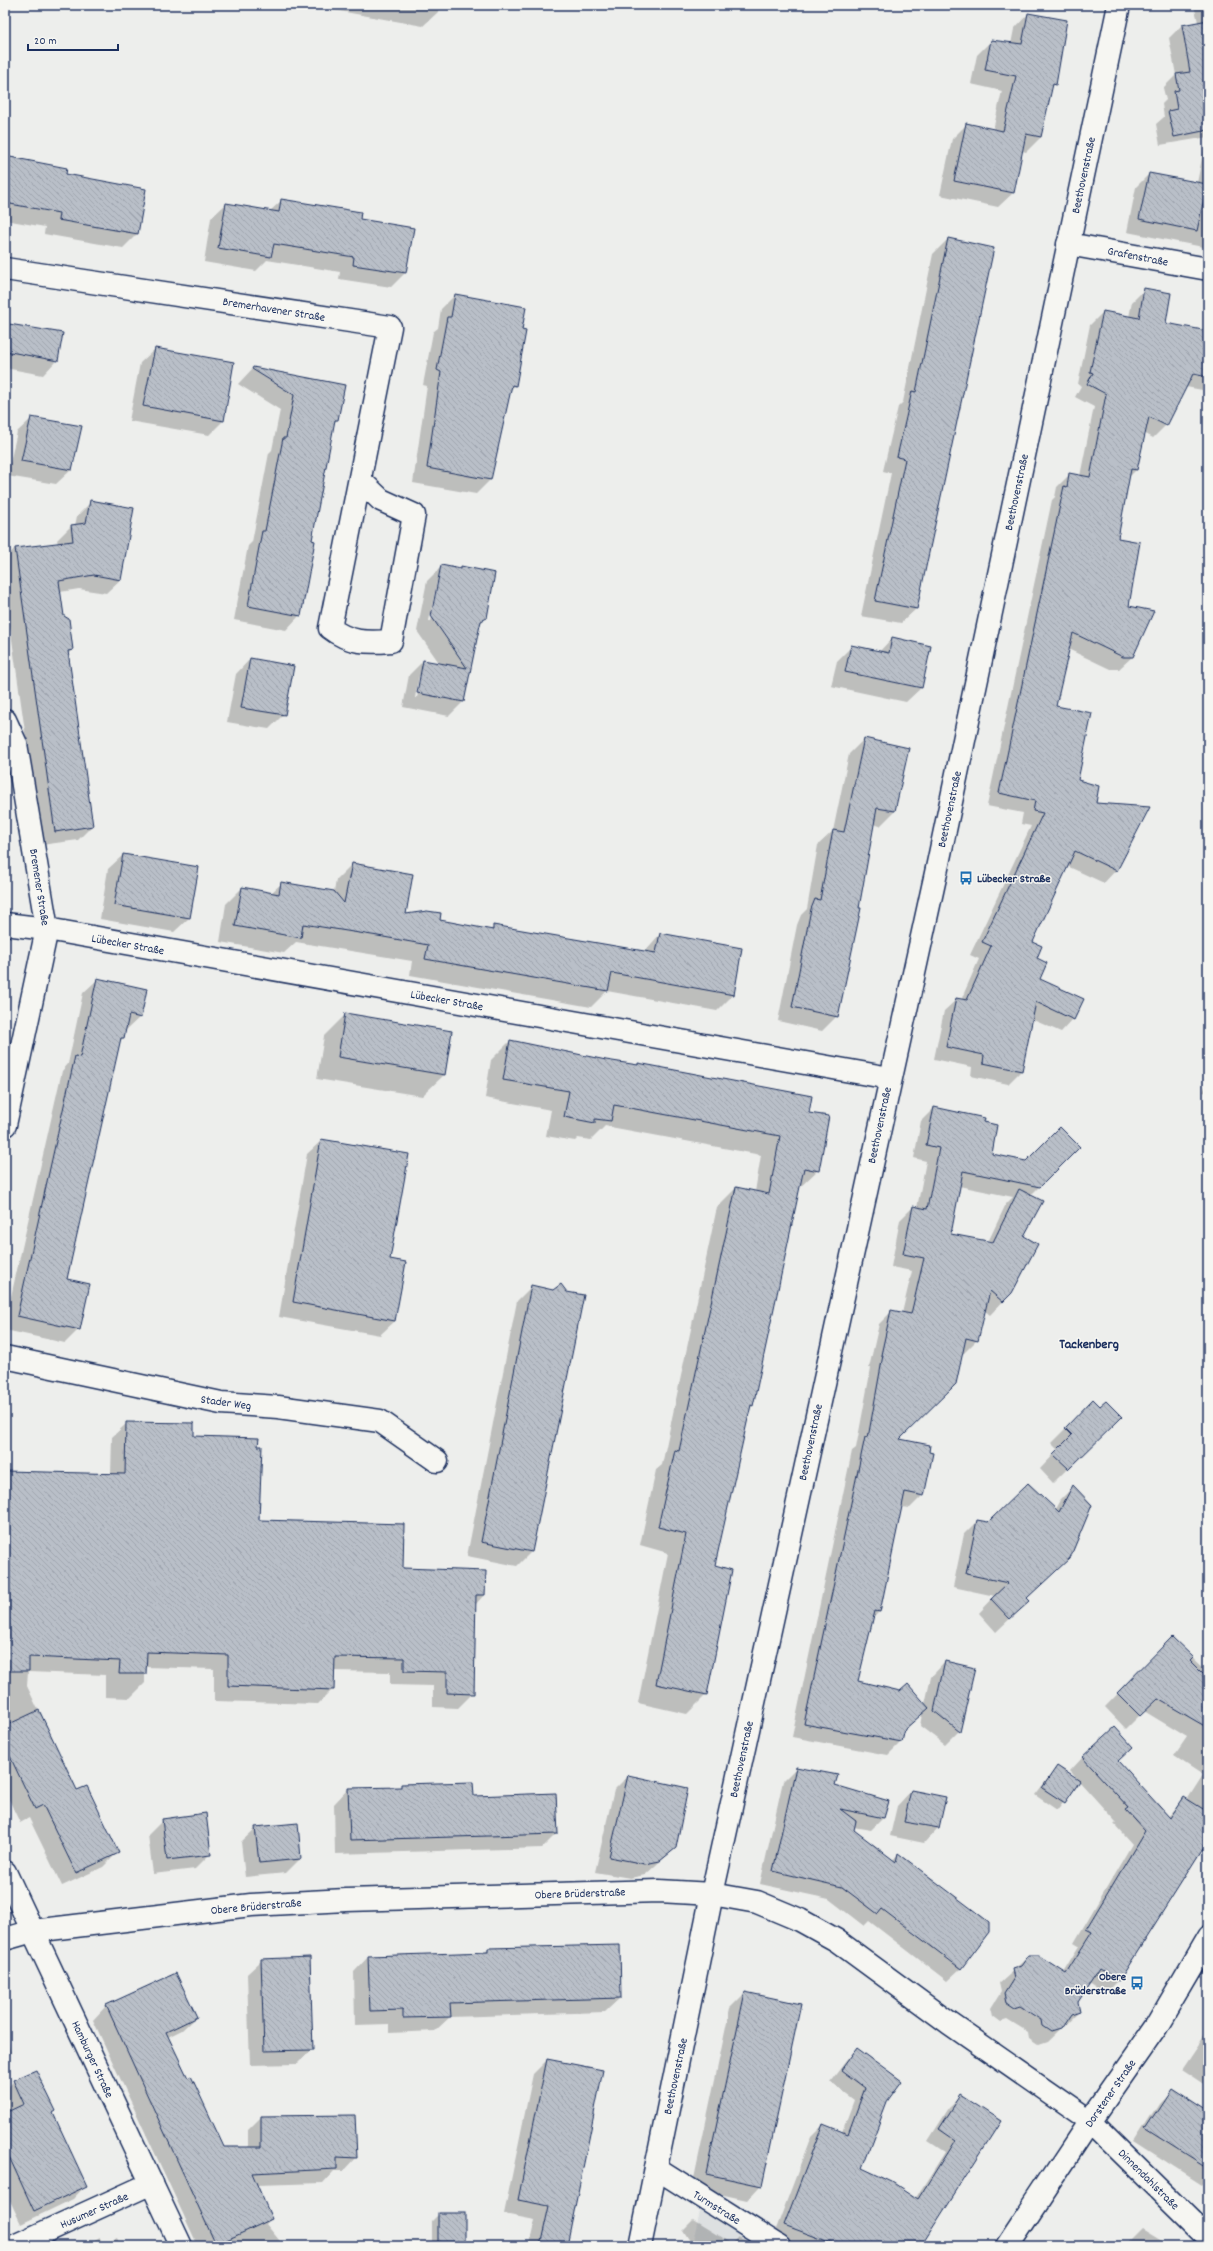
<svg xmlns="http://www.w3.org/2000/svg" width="1213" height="2251" font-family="Dekko,sans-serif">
  <defs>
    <pattern id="building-back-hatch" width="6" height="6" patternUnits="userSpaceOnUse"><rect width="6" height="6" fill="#b9bfc8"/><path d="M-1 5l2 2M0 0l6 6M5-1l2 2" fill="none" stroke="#9ea4ae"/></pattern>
  </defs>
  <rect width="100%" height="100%" fill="#edeeec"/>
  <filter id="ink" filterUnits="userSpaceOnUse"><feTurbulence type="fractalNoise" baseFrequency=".025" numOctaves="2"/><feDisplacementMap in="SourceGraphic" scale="8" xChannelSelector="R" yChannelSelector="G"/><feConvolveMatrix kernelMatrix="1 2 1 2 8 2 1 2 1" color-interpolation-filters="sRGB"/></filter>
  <g filter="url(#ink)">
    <polygon fill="#dde0e1" points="701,2207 762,2246 692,2246"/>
    <g fill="#0003" fill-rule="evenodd">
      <polygon points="306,5 439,5 438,12 423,26"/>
      <polygon points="1194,5 1208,5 1208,137 1160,145 1156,124 1164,117 1162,104 1166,100 1163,88 1176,75 1169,38 1182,25 1198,22"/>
      <polygon points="1028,14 1055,84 1051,88 1041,137 1026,152 1022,151 1013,193 998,207 940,195 952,139 967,124 993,130 1002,91 971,84 977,55 991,41 1011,44 1014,29"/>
      <polygon points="1208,144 1208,248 1127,232 1136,187 1149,174 1197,183 1204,148"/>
      <polygon points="5,158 65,175 137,234 123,248 44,234 45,227 5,220"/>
      <polygon points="282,200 359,220 405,273 391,287 339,279 340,272 267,260 256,271 204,262 211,218 226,204 270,211"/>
      <polygon points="948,239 916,609 901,623 861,616 891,473 883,471 898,407 903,402 933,254"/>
      <polygon points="1145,289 1164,323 1208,332 1208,391 1186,387 1166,425 1153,438 1144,433 1136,470 1129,477 1117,539 1128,607 1132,657 1119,669 1110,669 1068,649 1055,707 1077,781 1095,803 1116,870 1104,883 1067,866 1032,942 1039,979 1073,1019 1061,1032 1031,1019 1021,1071 1008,1084 971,1076 972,1067 934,1059 944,1011 957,999 961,1000 979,959 970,955 1031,826 1021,824 1023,813 987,806 1052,500 1055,497 1057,487 1070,474 1080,476 1094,407 1075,397 1081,386 1078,384 1090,325 1103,312 1129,317 1132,302"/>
      <polygon points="455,295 521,331 515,385 510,391 490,480 476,494 413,483 427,386 423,385 433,332 438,328 441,309"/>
      <polygon points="10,325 57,360 43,375 5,368 5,330"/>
      <polygon points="155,349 223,421 209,435 129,421 140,363"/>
      <polygon points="253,368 337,420 333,424 311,541 300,615 286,630 234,620 248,546 252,542 269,453 272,450 280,410 238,384"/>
      <polygon points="32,418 81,427 71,470 56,484 7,476 17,432"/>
      <polygon points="91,502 121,579 106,593 79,589 60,592 63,617 72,650 68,654 92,826 78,840 41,845 5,590 5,559 15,548 58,543 57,540 71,526 75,526 77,516"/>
      <path d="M442,566L460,570L462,567L486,617L480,624L463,702L449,716L403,707L409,675L423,661L440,664L417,631L427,581ZM437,582H439L431,621H429ZM419,676H421L417,698H415Z"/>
      <polygon points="892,638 921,688 906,702 831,686 837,661 852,646 879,652"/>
      <polygon points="250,659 284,714 269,729 227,722 236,674"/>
      <polygon points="864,739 908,749 895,811 880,826 873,824 837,1016 822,1031 778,1021 797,925 801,915 807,909 818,845 833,831 849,754"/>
      <polygon points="123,855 198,868 189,918 174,932 100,919 108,869"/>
      <polygon points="352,864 405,915 490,930 494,927 644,952 660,934 741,949 733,995 717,1011 607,991 591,1007 410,975 412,961 296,942 284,953 220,942 226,904 242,888 271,893 282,883 334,892 336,880"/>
      <polygon points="97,980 140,1017 125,1031 123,1038 119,1042 65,1280 79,1329 65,1343 5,1330 5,1323 62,1071 68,1064 83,993"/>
      <polygon points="346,1014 444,1075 422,1096 317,1079 324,1036"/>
      <polygon points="510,1041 606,1061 637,1066 639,1064 807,1114 818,1170 798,1189 752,1406 749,1409 714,1566 731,1570 706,1695 687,1714 638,1703 668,1553 640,1545 656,1470 662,1465 717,1207 736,1188 755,1192 761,1155 605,1126 591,1140 578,1138 575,1141 546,1136 551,1110 485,1098 491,1060"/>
      <polygon points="1208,1079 1208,1093 1203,1092"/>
      <path d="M934,1108L983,1123L991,1155L1026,1162L1079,1147L1030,1196L1011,1293L990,1315L984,1310L977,1340L964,1353H961L898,1439L923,1495L910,1508L901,1507L879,1612L872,1619L857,1682L925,1704L931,1677L945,1662L959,1731L945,1745L920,1726L922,1714L904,1731L901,1742L888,1755L792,1737L852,1451L856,1448L871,1368H869L879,1324L892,1311L902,1313L912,1271L891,1267L900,1220L913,1207L917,1208L926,1161L914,1158L921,1121ZM959,1186L1013,1197L1006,1204L988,1242L950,1235Z"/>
      <polygon points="322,1140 389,1259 395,1321 380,1335 279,1317 307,1154"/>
      <polygon points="532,1286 532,1551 517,1566 467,1556 517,1301"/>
      <polygon points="1093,1401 1100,1408 1120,1417 1053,1483 1040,1469 1058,1450 1051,1443"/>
      <polygon points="127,1423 193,1437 258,1521 484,1595 475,1605 473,1693 458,1708 433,1707 433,1686 390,1685 390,1672 333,1671 333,1689 318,1704 214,1701 214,1669 145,1667 145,1683 130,1698 105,1697 105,1675 28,1672 27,1686 76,1791 118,1852 103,1867 62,1886 29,1818 20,1823 5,1791 5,1472 111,1475 112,1437"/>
      <polygon points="1073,1487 1026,1599 1015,1614 996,1632 979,1613 995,1596 953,1587 964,1534 977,1521 988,1523 1055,1509 1060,1500"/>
      <polygon points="1172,1638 1208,1672 1208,1837 1118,1981 1105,1994 1089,1984 1077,2002 1079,2011 1047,2042 1038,2045 1029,2039 1028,2033 1007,2020 1001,2022 993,2016 991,2008 1001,1992 999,1983 1029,1956 1063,1972 1079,1946 1074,1943 1132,1844 1114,1824 1116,1822 1070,1771 1083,1757 1117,1761 1168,1817 1184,1799 1187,1800 1203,1775 1174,1756 1187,1737 1144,1711 1126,1729 1105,1707"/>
      <polygon points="1057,1767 1078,1782 1057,1810 1035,1795"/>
      <polygon points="796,1768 834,1786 884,1817 871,1830 853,1827 852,1830 892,1861 898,1854 988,1931 960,1969 947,1981 869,1921 864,1926 829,1899 760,1884 783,1781"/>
      <polygon points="628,1776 675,1848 645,1875 630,1878 595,1872 614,1790"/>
      <polygon points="402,1785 557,1833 542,1848 335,1854 334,1804 348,1789 399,1788"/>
      <polygon points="911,1791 944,1798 938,1828 924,1843 890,1836 897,1806"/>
      <polygon points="163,1820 210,1854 195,1869 153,1874 148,1835"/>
      <polygon points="256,1828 300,1859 286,1873 245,1877 241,1842"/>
      <polygon points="488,1949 620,1998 605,2012 450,2017 435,2031 389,2033 389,2024 355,2025 354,1972 368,1957 484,1953"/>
      <polygon points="262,1960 312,2049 297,2064 250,2065 247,1974"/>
      <polygon points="176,1974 196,2017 182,2030 168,2037 223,2148 248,2148 248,2130 261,2117 356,2157 343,2171 334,2171 323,2183 256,2185 271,2219 266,2224 284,2246 198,2246 93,2020 106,2006"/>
      <polygon points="745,1993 761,2185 747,2200 692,2188 730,2008"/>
      <polygon points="1208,2029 1208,2087 1181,2069"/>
      <polygon points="5,2032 11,2053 5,2059"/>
      <polygon points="857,2049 887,2099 860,2169 915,2199 945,2152 928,2141 949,2108 961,2097 1000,2122 920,2246 798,2246 773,2237 811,2137 823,2125 842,2132 854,2100 830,2082 846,2061"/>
      <polygon points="547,2060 566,2246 529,2246 535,2220 504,2214 533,2074"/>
      <polygon points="14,2081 52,2113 86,2185 73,2199 21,2224 5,2190 5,2115 8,2113 5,2106 5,2090"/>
      <polygon points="1171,2091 1208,2117 1208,2178 1201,2185 1134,2142 1159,2103"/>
      <polygon points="439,2214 464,2242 460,2246 432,2246 432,2221"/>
      <polygon points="693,2220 732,2244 739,2237 749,2243 749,2246 693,2246 683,2230"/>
      <polygon points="1142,2229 1170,2246 1125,2246"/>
      <polygon points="100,2238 103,2245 117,2238 121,2246 85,2246"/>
      <polygon points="67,2243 68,2246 60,2246"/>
    </g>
    <g fill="url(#building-back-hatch)" stroke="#1b2f5e">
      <polygon points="1028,13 1067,20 1056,85 1053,84 1041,137 1026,134 1014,193 954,181 966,123 1003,131 1016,76 985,70 991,40 1022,44"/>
      <polygon points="1208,20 1208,130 1174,137 1168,111 1177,109 1174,91 1179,90 1176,74 1190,72 1182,25"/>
      <polygon points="5,156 67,168 66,174 146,189 138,234 58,220 59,213 5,203"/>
      <polygon points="1149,173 1207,184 1197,231 1139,219"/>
      <polygon points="281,199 361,212 360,219 414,228 406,273 353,265 354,257 274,244 271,257 218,248 226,203 279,212"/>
      <polygon points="948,238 994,248 917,609 875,601 905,459 897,457 912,391 916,392"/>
      <polygon points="1144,288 1171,293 1166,323 1208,331 1208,377 1193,374 1167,426 1149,417 1137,470 1131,469 1118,538 1140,542 1129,606 1154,611 1133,657 1123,657 1073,633 1056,706 1092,713 1078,780 1099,786 1096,803 1150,807 1117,871 1075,851 1033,942 1042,946 1037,958 1047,963 1040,979 1084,999 1074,1020 1036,1002 1022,1071 983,1063 984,1055 946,1047 956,998 967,1000 991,946 982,942 1043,813 1033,811 1035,801 999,793 1064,486 1067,487 1069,473 1090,477 1106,394 1087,384 1093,373 1090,372 1103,311 1139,318"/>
      <polygon points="455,294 526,307 522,330 526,331 516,386 512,385 491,480 427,468 441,372 437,370 447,317 451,317"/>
      <polygon points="9,324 63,333 58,361 5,351"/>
      <polygon points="155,348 234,362 224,421 143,406"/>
      <polygon points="253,367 345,385 338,420 335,420 312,540 315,541 301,616 248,606 262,531 265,531 283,438 286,438 294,395 252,369"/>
      <polygon points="31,417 82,426 72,470 21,461"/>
      <polygon points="90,500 134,508 121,580 94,575 59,581 64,616 69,619 73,650 68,651 93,826 55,832 15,548 73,541 71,525 86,523"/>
      <polygon points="441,565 461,569 461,566 495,573 487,618 481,621 478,634 464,702 417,693 423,660 467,668 431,616"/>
      <polygon points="892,637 931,646 922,688 845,672 851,645 889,653"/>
      <polygon points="250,658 294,666 285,715 241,708"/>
      <polygon points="864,738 909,748 895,811 877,808 859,908 861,908 838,1017 792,1007 811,909 815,899 820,900 833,830 844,832"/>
      <polygon points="123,854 199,867 190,918 114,905"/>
      <polygon points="352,863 413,874 406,914 427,911 441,913 440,920 493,930 493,925 656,953 660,933 742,948 734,995 612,973 608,991 425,959 428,945 378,936 303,924 301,938 235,926 242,887 279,894 281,882 334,891 344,903"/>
      <polygon points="97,978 147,989 141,1018 129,1015 124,1038 121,1038 67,1279 90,1284 80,1330 17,1316 75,1056 80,1057"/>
      <polygon points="345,1013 452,1031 445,1075 338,1057"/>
      <polygon points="510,1040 606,1060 638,1065 638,1063 812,1096 809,1113 829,1116 819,1171 804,1168 753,1406 751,1405 715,1565 732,1570 707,1695 656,1684 686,1534 658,1527 675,1450 679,1451 736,1187 769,1194 780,1136 614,1105 611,1121 595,1119 595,1123 564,1117 569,1091 503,1080"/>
      <polygon points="934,1107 985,1118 984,1122 997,1125 992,1154 1026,1161 1060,1127 1080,1147 1040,1187 963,1171 951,1234 993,1242 1019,1189 1043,1201 1024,1236 1038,1244 1012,1293 1003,1302 990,1291 978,1341 966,1338 956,1384 900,1439 930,1445 929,1452 933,1453 924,1496 905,1492 880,1612 875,1611 858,1681 900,1691 908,1684 929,1708 905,1729 902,1742 804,1724 865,1437 868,1438 883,1355 881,1355 891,1310 911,1314 924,1258 903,1254 913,1206 927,1209 939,1148 926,1145"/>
      <polygon points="321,1139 409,1154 390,1259 406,1262 395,1321 293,1302"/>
      <polygon points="561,1284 567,1292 584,1295 532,1552 481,1542 531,1285 553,1290"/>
      <polygon points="1093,1399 1100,1406 1106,1401 1122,1417 1069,1469 1053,1454 1072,1435 1065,1428"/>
      <polygon points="126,1422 194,1423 194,1436 259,1438 258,1446 262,1446 259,1520 404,1524 403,1568 486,1571 485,1595 476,1595 474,1694 447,1693 447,1672 404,1671 404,1658 335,1657 334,1690 228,1686 228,1655 147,1652 146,1674 119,1674 120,1661 29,1657 29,1671 5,1671 5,1471 125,1474"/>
      <polygon points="1028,1483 1059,1512 1073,1485 1092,1505 1070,1558 1027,1598 1030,1601 1010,1619 991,1599 1008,1583 966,1574 977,1520 988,1522"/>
      <polygon points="1172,1637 1194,1658 1191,1661 1208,1678 1208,1728 1158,1699 1140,1716 1117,1693"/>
      <polygon points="945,1661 975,1668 960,1732 934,1711"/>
      <polygon points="39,1710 77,1790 87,1786 119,1853 76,1873 43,1805 35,1809 5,1746 5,1726"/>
      <polygon points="1115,1727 1133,1747 1118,1761 1170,1818 1184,1797 1208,1812 1208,1840 1119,1981 1100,1969 1078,2002 1080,2011 1071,2014 1061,2029 1051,2032 1042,2026 1041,2020 1021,2007 1015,2009 1006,2003 1004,1994 1014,1978 1012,1969 1021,1966 1029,1955 1038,1955 1066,1973 1092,1932 1086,1929 1145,1831 1126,1810 1129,1808 1082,1757"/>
      <polygon points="1057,1766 1080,1781 1065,1803 1042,1788"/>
      <polygon points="796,1767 838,1775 835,1785 889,1801 884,1818 840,1809 856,1821 854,1830 896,1862 898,1853 989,1922 989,1932 961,1969 882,1909 878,1914 842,1887 773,1871"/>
      <polygon points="628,1775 688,1788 676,1848 660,1861 645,1864 609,1857"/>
      <polygon points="473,1782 474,1796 556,1793 558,1834 350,1840 348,1788 401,1787 401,1784"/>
      <polygon points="911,1790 946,1797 939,1828 904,1822"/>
      <polygon points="206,1813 211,1855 167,1860 162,1819"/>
      <polygon points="298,1823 301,1859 259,1863 255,1827"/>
      <polygon points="620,1945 621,1998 450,2003 451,2017 403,2018 403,2010 370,2011 368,1956 488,1952 488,1948"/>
      <polygon points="310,1957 313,2050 264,2051 261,1959"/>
      <polygon points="176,1973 197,2017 166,2032 188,2078 191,2076 224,2147 261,2147 261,2116 355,2115 357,2158 337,2157 337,2169 252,2173 272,2219 216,2245 106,2005"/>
      <polygon points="745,1992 801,2004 762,2186 706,2174"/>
      <polygon points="857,2048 902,2081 888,2100 862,2168 892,2182 918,2199 955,2140 939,2129 961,2095 1001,2121 921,2246 840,2246 784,2225 823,2124 848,2134 865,2088 841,2070"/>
      <polygon points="547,2059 603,2070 567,2246 540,2246 549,2206 518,2200"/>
      <polygon points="36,2070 56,2111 53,2113 87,2186 34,2211 5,2148 5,2113 24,2104 13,2080"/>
      <polygon points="1171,2089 1208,2113 1208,2169 1145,2129"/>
      <rect x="438" y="2213" width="27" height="29"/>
    </g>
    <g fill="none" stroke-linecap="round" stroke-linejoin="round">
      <g stroke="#1b2f5e" stroke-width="25">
        <g id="minor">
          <polyline points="1068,244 1208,269"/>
          <path d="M5,269L390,327L330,628C349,643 367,643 391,641L414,515L381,500L360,480"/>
          <polyline points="5,720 16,744 47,929 5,1125"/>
          <polyline points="5,924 47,929 890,1078"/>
          <polyline points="5,1357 221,1403 278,1407 380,1421 437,1461"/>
          <polyline points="5,1872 181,2246"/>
          <polyline points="5,1939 33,1931 251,1905 346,1900 659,1891 712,1894 757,1902 800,1920 836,1940 949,2023 1090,2121 1208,2237"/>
          <polyline points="656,2168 779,2246"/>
          <polyline points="14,2246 152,2183"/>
          <polyline points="640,2246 712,1894 936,873 1119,5"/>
        </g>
      </g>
      <g stroke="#1b2f5e" stroke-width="25">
        <polyline id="major" points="1007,2246 1090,2121 1157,2025 1208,1938"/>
      </g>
      <use href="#minor" stroke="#f6f6f2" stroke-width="22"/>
      <use href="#major" stroke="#f6f6f2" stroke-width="22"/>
    </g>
  </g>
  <defs>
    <g id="bus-bare" transform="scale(1.08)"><path d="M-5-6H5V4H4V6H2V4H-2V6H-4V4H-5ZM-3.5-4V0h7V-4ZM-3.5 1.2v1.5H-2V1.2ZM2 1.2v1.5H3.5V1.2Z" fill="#1f6fb2" stroke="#f6f6f2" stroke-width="2.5" paint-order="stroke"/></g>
  </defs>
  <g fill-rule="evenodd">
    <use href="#bus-bare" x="966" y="878"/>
    <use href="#bus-bare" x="1137" y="1983"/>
  </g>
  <g text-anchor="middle" stroke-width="3" stroke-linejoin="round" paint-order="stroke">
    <g font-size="12" fill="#1b2f5e" stroke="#f6f6f2">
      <text transform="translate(1083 175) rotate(-78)" y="4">Beethovenstraße</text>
      <text transform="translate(1138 256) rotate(11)" y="4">Grafenstraße</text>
      <text transform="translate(274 309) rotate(9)" y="4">Bremerhavener Straße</text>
      <text transform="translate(1016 492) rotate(-78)" y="4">Beethovenstraße</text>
      <text transform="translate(949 809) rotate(-78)" y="4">Beethovenstraße</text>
      <text transform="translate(40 887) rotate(81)" y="4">Bremener Straße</text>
      <text transform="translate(128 944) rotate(10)" y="4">Lübecker Straße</text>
      <text transform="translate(447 1000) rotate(10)" y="4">Lübecker Straße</text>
      <text transform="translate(879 1125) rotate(-78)" y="4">Beethovenstraße</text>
      <text transform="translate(226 1402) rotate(8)" y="4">Stader Weg</text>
      <text transform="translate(810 1442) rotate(-78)" y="4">Beethovenstraße</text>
      <text transform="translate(741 1759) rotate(-78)" y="4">Beethovenstraße</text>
      <text transform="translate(580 1893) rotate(-2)" y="4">Obere Brüderstraße</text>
      <text transform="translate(256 1906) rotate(-5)" y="4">Obere Brüderstraße</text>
      <text transform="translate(93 2059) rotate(65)" y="4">Hamburger Straße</text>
      <text transform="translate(675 2076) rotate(-78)" y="4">Beethovenstraße</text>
      <text transform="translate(1110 2093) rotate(-55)" y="4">Dorstener Straße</text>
      <text transform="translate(1149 2179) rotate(45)" y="4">Dinnendahlstraße</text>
      <text transform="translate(717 2207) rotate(32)" y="4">Turmstraße</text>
      <text transform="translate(94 2210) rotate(-24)" y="4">Husumer Straße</text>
    </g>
    <g font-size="12" font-weight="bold" fill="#1b2f5e" stroke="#f6f6f2" text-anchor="start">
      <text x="977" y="882">Lübecker Straße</text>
      <text x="1126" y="1980" text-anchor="end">Obere<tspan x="1126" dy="14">Brüderstraße</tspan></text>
    </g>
    <g font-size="14" font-weight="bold" fill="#1b2f5e" stroke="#f6f6f2">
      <text x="1089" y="1348">Tackenberg</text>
    </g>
  </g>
  <rect width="1213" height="2251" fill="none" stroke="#f6f6f2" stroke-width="20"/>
  <rect x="10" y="10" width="1193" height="2231" fill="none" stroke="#1b2f5e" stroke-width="1.5" filter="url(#ink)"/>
  <path d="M28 44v6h90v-6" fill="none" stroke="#1b2f5e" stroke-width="2"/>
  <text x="34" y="44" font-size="12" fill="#1b2f5e" stroke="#f6f6f2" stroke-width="3" paint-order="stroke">20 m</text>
</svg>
